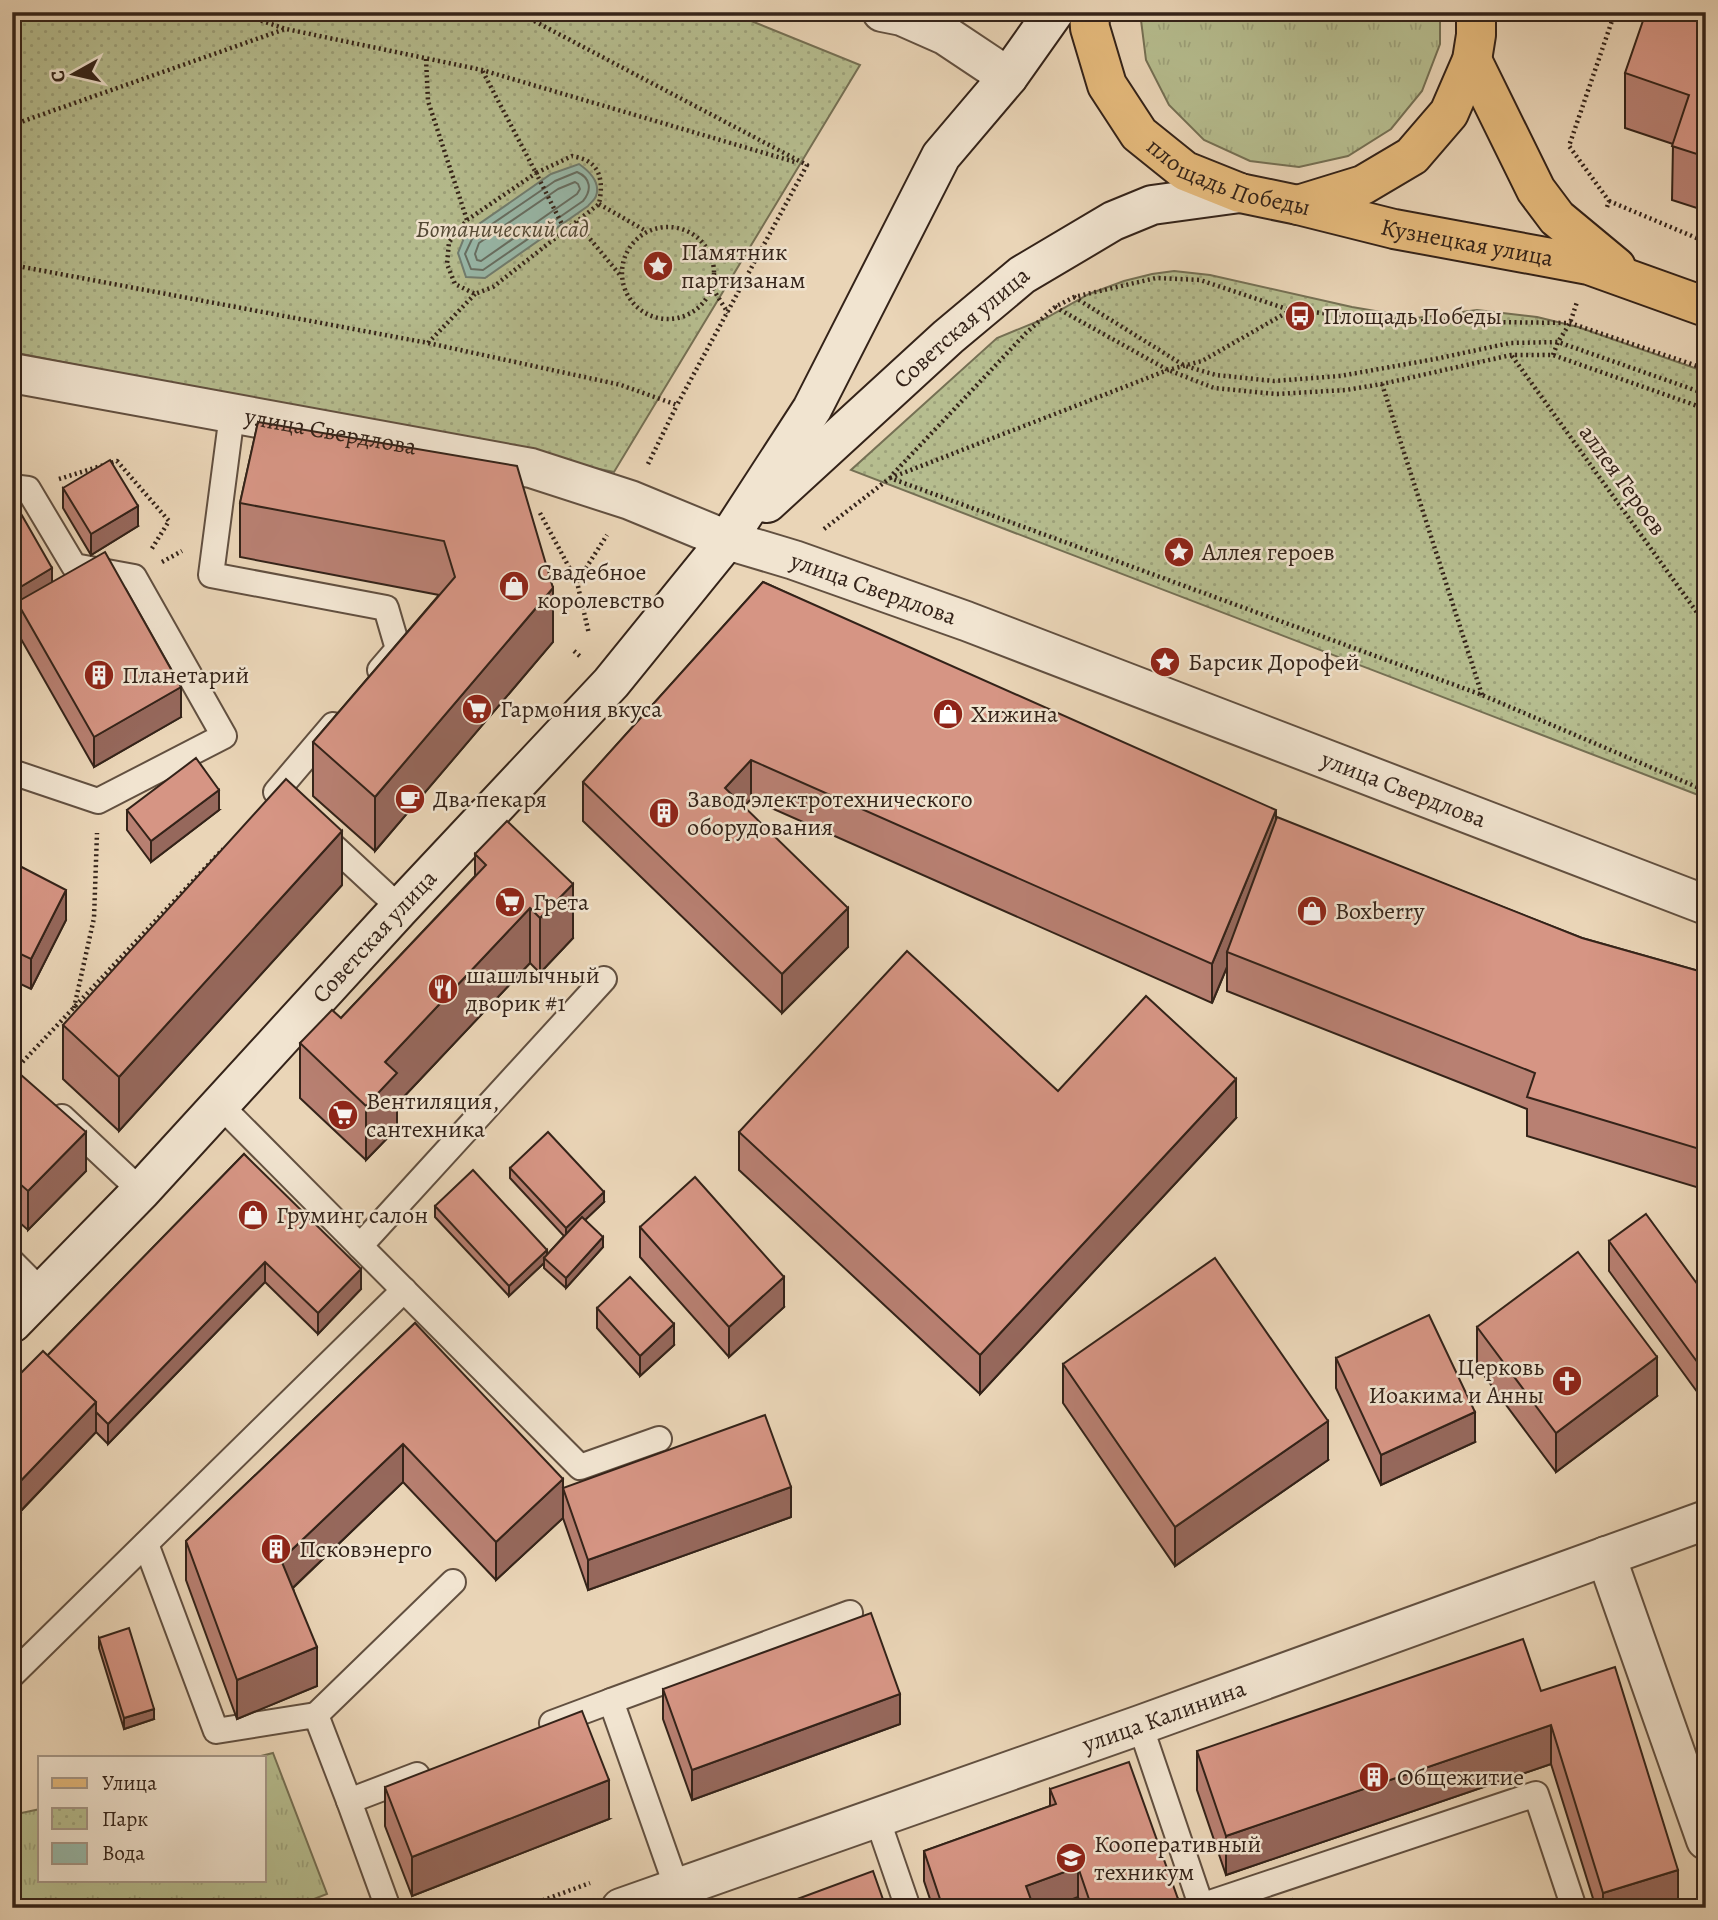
<svg xmlns="http://www.w3.org/2000/svg" width="1718" height="1920" font-family="Alegreya,serif">
  <defs>
    <pattern id="grass-tufts" width="24" height="20" patternUnits="userSpaceOnUse" patternTransform="scale(1.75)"><rect width="24" height="20" fill="#b6bd8f"/><path d="M3 7l-1-3M5 7V3M7 7l1-3M15 17l-1-3M17 17v-4M19 17l1-3" fill="none" stroke="#9da27b"/></pattern>
    <pattern id="park-dots" width="8" height="8" patternUnits="userSpaceOnUse" patternTransform="scale(1.75)"><rect width="8" height="8" fill="#b6bd8f"/><path d="M2 2h.1M6 6h.1" fill="none" stroke="#9da27b" stroke-width="1.8" stroke-linecap="round"/></pattern>
  </defs>
  <rect width="100%" height="100%" fill="#ead5b7"/>
  <filter id="stains"><feTurbulence type="fractalNoise" baseFrequency=".00286" numOctaves="4"/><feColorMatrix values="0 0 0 0 .2 0 0 0 0 .09 0 0 0 0 .02 0 0 0 .5 -.17"/></filter>
  <radialGradient id="worn" r=".72"><stop offset=".6" stop-color="#630" stop-opacity="0"/><stop offset="1" stop-color="#630" stop-opacity=".3"/></radialGradient>
  <g fill="url(#grass-tufts)" stroke="#757054" stroke-width="2">
    <polygon points="1140,12 1440,12 1440,44 1422,91 1391,129 1348,156 1299,167 1250,161 1204,140 1169,105 1146,60"/>
    <polygon points="273,1753 327,1894 291,1908 12,1908 12,1815 40,1809 40,1880 264,1880 264,1757 257,1757"/>
  </g>
  <g fill="url(#park-dots)" stroke="#757054" stroke-width="2">
    <polygon points="12,12 729,12 860,65 614,472 12,352"/>
    <polygon points="1174,271 1210,275 1352,307 1416,318 1477,310 1537,317 1578,327 1706,372 1706,798 851,470 997,338 1046,318 1089,294 1124,281 1152,274"/>
  </g>
  <path fill="#98b9aa" stroke="#707d70" stroke-width="2" d="M579,164C589,171 601,182 596,196C595,200 591,202 588,206L485,278L466,277L458,253L466,233L551,174Z"/>
  <g fill="none" stroke-linecap="round" stroke-linejoin="round">
    <g stroke="#666e62" stroke-width="2">
      <path d="M577,172C591,178 592,190 583,201L483,270L471,269L465,254L473,237L555,181Z"/>
      <polygon points="575,182 578,184 580,189 577,194 481,261 477,260 475,254 479,243 558,189"/>
    </g>
    <g stroke="#625040" stroke-width="28">
      <g id="lane">
        <polyline points="232,414 211,575 386,608 398,649 380,670"/>
        <polyline points="12,487 28,489 74,566 134,577 224,736 98,801 12,772"/>
        <polyline points="286,802 276,792 333,725"/>
        <polyline points="318,832 400,908"/>
        <polyline points="220,1105 360,1246 604,979"/>
        <polyline points="62,1117 141,1191"/>
        <polyline points="360,1246 580,1467 659,1439"/>
        <polyline points="12,1262 42,1292"/>
        <polyline points="146,1544 216,1731 316,1715 349,1801"/>
        <polyline points="12,1675 404,1290"/>
        <polyline points="316,1715 453,1582"/>
        <polyline points="552,1723 611,1701"/>
        <polyline points="1140,1725 1202,1908"/>
        <polyline points="877,1818 908,1908"/>
        <polyline points="677,1888 611,1701 850,1613"/>
        <polyline points="1201,1906 1536,1794 1574,1908"/>
        <polyline points="388,1908 349,1801 417,1775"/>
      </g>
    </g>
    <g stroke="#625040" stroke-width="42">
      <g id="street">
        <polyline points="882,12 902,16 945,35 1008,77"/>
        <path id="s1" d="M12,373L531,468L630,500L727,540L794,560L966,621L1706,905"/>
        <polyline points="1606,1556 1706,1840"/>
        <path id="s2" d="M621,1908L1140,1725L1706,1520"/>
      </g>
    </g>
    <g stroke="#342319" stroke-width="42">
      <g id="secondary">
        <path id="s3" d="M767,503L948,337L1022,275L1113,221L1152,205L1240,193"/>
        <path id="s4" d="M12,1323L141,1191L400,908L611,683L727,540L812,409L941,156L1008,77L1054,12"/>
      </g>
    </g>
    <g stroke="#342319" stroke-width="42">
      <g id="primary">
        <path id="s5" d="M1089,12L1090,28L1107,85L1139,134L1185,171L1240,193L1298,205L1394,229L1589,265L1706,307"/>
        <polyline points="1472,60 1536,190 1557,218 1616,267"/>
        <polyline points="1298,205 1363,185 1412,156 1449,113 1472,60 1476,35 1476,12"/>
      </g>
    </g>
    <g stroke="#342319" stroke-width="4.5" stroke-dasharray="2 3.5" stroke-linecap="butt">
      <polyline points="235,12 286,29 482,70 795,162"/>
      <path d="M426,59L428,101L467,220L449,242L447,264L455,284L475,294L493,287L599,204C602,189 603,171 589,162C585,159 577,157 572,156L536,173L482,70"/>
      <polyline points="12,125 285,29"/>
      <polyline points="1609,201 1706,242"/>
      <polyline points="599,204 646,231"/>
      <polyline points="1607,207 1609,201 1569,146 1615,12"/>
      <polyline points="467,220 536,173 565,230"/>
      <polyline points="576,222 620,275"/>
      <circle cx="668" cy="273" r="46"/>
      <polyline points="12,265 428,343 621,385 677,405 807,165 517,12"/>
      <polyline points="713,289 728,313"/>
      <polyline points="1074,297 1185,366 1216,375 1274,381 1340,376 1435,359 1510,343 1558,342 1706,394"/>
      <polyline points="1055,307 1168,370 1214,388 1276,394 1346,390 1382,384 1511,355 1553,355 1706,409"/>
      <polyline points="428,343 475,294"/>
      <polyline points="1553,355 1558,342 1570,323 1577,302"/>
      <polyline points="1512,356 1706,625"/>
      <polyline points="1382,384 1482,695"/>
      <polyline points="648,464 677,405"/>
      <polyline points="893,474 1026,333 1055,307 1074,297 1156,278 1200,280 1290,310"/>
      <polyline points="890,478 1168,370 1202,361 1291,310 1405,321 1570,323 1706,369"/>
      <polyline points="59,479 117,461 169,521 151,550"/>
      <polyline points="540,513 577,582 589,634"/>
      <polyline points="824,529 890,478 1482,695 1706,791"/>
      <polyline points="162,562 182,551"/>
      <polyline points="577,582 607,535"/>
      <polyline points="574,651 582,658"/>
      <polyline points="74,1008 94,918 97,833"/>
      <polyline points="15,1070 223,849"/>
      <polyline points="522,1908 590,1883"/>
    </g>
    <use href="#lane" stroke="#f1e4d0" stroke-width="24"/>
    <use href="#street" stroke="#f1e4d0" stroke-width="38"/>
    <use href="#secondary" stroke="#f1e4d0" stroke-width="38"/>
    <use href="#primary" stroke="#e5ba7c" stroke-width="38"/>
  </g>
  <g fill="#b88072" stroke="#342319" stroke-width="2">
    <polygon points="1706,12 1706,211 1672,200 1673,144 1625,128 1625,73"/>
    <polygon points="258,422 553,588 553,642 375,851 313,796 313,742 439,595 240,557 240,503"/>
    <polygon points="63,488 138,526 91,555 63,508"/>
    <polygon points="12,498 52,582 181,717 94,767 17,632 17,628 12,631"/>
    <polygon points="763,582 1276,818 1582,938 1706,973 1706,1190 1527,1136 1527,1109 1227,991 1227,967 1212,1003 751,799 744,806 848,947 782,1013 583,821 583,782"/>
    <polygon points="127,810 219,810 151,862 127,830"/>
    <polygon points="475,854 573,938 540,973 530,963 397,1104 397,1128 366,1160 300,1098 300,1043 341,1018 475,876"/>
    <polygon points="12,862 66,920 31,989 12,980"/>
    <polygon points="342,885 119,1131 63,1079 63,1025"/>
    <polygon points="12,1067 86,1171 28,1230 12,1216"/>
    <polygon points="1058,1091 1236,1118 980,1394 739,1170 739,1132"/>
    <polygon points="244,1154 361,1289 318,1334 265,1282 108,1444 96,1432 20,1512 21,1533 12,1542 12,1382 47,1356"/>
    <polygon points="510,1168 604,1202 585,1220 603,1247 566,1288 544,1268 544,1263 509,1296 435,1217 435,1206 547,1255 564,1236 510,1178"/>
    <polygon points="640,1227 784,1307 729,1357 640,1257"/>
    <polygon points="1609,1241 1706,1296 1706,1404 1609,1271"/>
    <polygon points="597,1308 674,1345 640,1376 597,1328"/>
    <polygon points="415,1323 563,1518 496,1580 403,1482 293,1588 317,1686 237,1719 186,1580 186,1541"/>
    <polygon points="1477,1327 1657,1396 1556,1472 1477,1366"/>
    <polygon points="1336,1358 1475,1442 1381,1485 1336,1388"/>
    <polygon points="1063,1364 1328,1460 1175,1566 1063,1403"/>
    <polygon points="563,1488 791,1517 588,1590 563,1518"/>
    <polygon points="99,1638 154,1719 124,1729 99,1648"/>
    <polygon points="663,1689 900,1724 692,1800 663,1719"/>
    <polygon points="1541,1691 1678,1908 1596,1908 1551,1764 1226,1875 1197,1790 1197,1751"/>
    <polygon points="385,1787 609,1819 412,1896 385,1826"/>
    <polygon points="1050,1789 1178,1908 1082,1908 1078,1897 1050,1908 933,1908 924,1881 924,1851 1050,1806"/>
  </g>
  <g fill="#96685c" stroke="#342319" stroke-width="2">
    <polygon points="138,506 138,526 91,555 91,534"/>
    <polygon points="52,568 52,607 17,602 17,628 12,631 12,592"/>
    <polygon points="553,588 553,642 375,851 375,797"/>
    <polygon points="181,687 181,717 94,767 94,737"/>
    <polygon points="751,760 751,799 725,827 725,788"/>
    <polygon points="219,790 219,810 151,862 151,841"/>
    <polygon points="1276,810 1276,849 1227,952 1227,967 1212,1003 1212,964"/>
    <polygon points="342,831 342,885 119,1131 119,1077"/>
    <polygon points="573,884 573,938 540,973 540,918"/>
    <polygon points="66,890 66,920 31,989 31,959"/>
    <polygon points="530,908 530,963 397,1104 397,1128 366,1160 366,1106 385,1062"/>
    <polygon points="848,908 848,947 782,1013 782,974"/>
    <polygon points="1236,1079 1236,1118 980,1394 980,1355"/>
    <polygon points="86,1132 86,1171 28,1230 28,1191"/>
    <polygon points="604,1192 604,1202 566,1238 566,1228"/>
    <polygon points="603,1237 603,1247 566,1288 566,1278"/>
    <polygon points="547,1250 547,1260 544,1258 544,1263 509,1296 509,1286"/>
    <polygon points="265,1262 265,1282 108,1444 108,1424"/>
    <polygon points="361,1269 361,1289 318,1334 318,1313"/>
    <polygon points="784,1277 784,1307 729,1357 729,1327"/>
    <polygon points="674,1324 674,1345 640,1376 640,1356"/>
    <polygon points="1657,1357 1657,1396 1556,1472 1556,1433"/>
    <polygon points="96,1402 96,1432 12,1520 12,1490"/>
    <polygon points="1475,1412 1475,1442 1381,1485 1381,1455"/>
    <polygon points="1328,1421 1328,1460 1175,1566 1175,1527"/>
    <polygon points="403,1444 403,1482 281,1599 281,1560"/>
    <polygon points="563,1479 563,1518 496,1580 496,1542"/>
    <polygon points="791,1487 791,1517 588,1590 588,1560"/>
    <polygon points="21,1513 21,1533 12,1542 12,1522"/>
    <polygon points="317,1647 317,1686 237,1719 237,1680"/>
    <polygon points="900,1694 900,1724 692,1800 692,1770"/>
    <polygon points="154,1709 154,1719 124,1729 124,1718"/>
    <polygon points="1551,1725 1551,1764 1226,1875 1226,1836"/>
    <polygon points="609,1780 609,1819 412,1896 412,1857"/>
    <polygon points="1078,1867 1078,1897 1050,1908 1026,1908 1026,1886"/>
    <polygon points="1678,1870 1678,1908 1603,1908 1603,1893"/>
    <polygon points="1178,1899 1178,1908 1154,1908"/>
  </g>
  <g fill="#d69584" stroke="#342319" stroke-width="2">
    <polygon points="1646,12 1706,12 1706,157 1672,146 1689,95 1625,73"/>
    <polygon points="258,422 517,466 553,588 375,797 313,742 455,577 444,541 240,503"/>
    <polygon points="110,460 138,506 91,534 63,488"/>
    <polygon points="12,498 52,568 12,592"/>
    <polygon points="105,552 181,687 94,737 17,602"/>
    <polygon points="763,582 1276,810 1212,964 751,760 725,788 848,908 782,974 583,782"/>
    <polygon points="196,758 219,790 151,841 127,810"/>
    <polygon points="286,779 342,831 119,1077 63,1025"/>
    <polygon points="1277,817 1582,938 1706,973 1706,1151 1527,1097 1535,1073 1227,952"/>
    <polygon points="507,821 573,884 540,918 530,908 385,1062 397,1073 366,1106 300,1043 332,1010 341,1018 486,865 475,854"/>
    <polygon points="12,862 66,890 31,959 12,950"/>
    <polygon points="907,951 1058,1091 1146,996 1236,1079 980,1355 739,1132"/>
    <polygon points="12,1067 86,1132 28,1191 12,1177"/>
    <polygon points="548,1132 604,1192 566,1228 510,1168"/>
    <polygon points="244,1154 361,1269 318,1313 265,1262 108,1424 96,1412 96,1402 47,1356"/>
    <polygon points="473,1170 547,1250 509,1286 435,1206"/>
    <polygon points="695,1177 784,1277 729,1327 640,1227"/>
    <polygon points="1646,1214 1706,1296 1706,1374 1609,1241"/>
    <polygon points="582,1217 603,1237 566,1278 544,1258"/>
    <polygon points="1578,1252 1657,1357 1556,1433 1477,1327"/>
    <polygon points="1215,1258 1328,1421 1175,1527 1063,1364"/>
    <polygon points="630,1277 674,1324 640,1356 597,1308"/>
    <polygon points="1429,1315 1475,1412 1381,1455 1336,1358"/>
    <polygon points="415,1323 563,1479 496,1542 403,1444 281,1560 317,1647 237,1680 186,1541"/>
    <polygon points="43,1351 96,1402 12,1490 12,1382"/>
    <polygon points="765,1415 791,1487 588,1560 563,1488"/>
    <polygon points="12,1504 21,1513 12,1522"/>
    <polygon points="871,1613 900,1694 692,1770 663,1689"/>
    <polygon points="129,1628 154,1709 124,1718 99,1638"/>
    <polygon points="1523,1639 1541,1691 1615,1667 1678,1870 1603,1893 1551,1725 1226,1836 1197,1751"/>
    <polygon points="582,1711 609,1780 412,1857 385,1787"/>
    <polygon points="1129,1762 1178,1899 1154,1908 1092,1908 1078,1867 1026,1886 1034,1908 943,1908 924,1851 1056,1804 1050,1789"/>
    <polygon points="873,1871 886,1908 773,1908"/>
    <polygon points="1292,1899 1295,1908 1266,1908"/>
  </g>
  <defs>
    <g id="sight-disc" transform="scale(1.575)"><circle r="9.5" fill="#8f2418" stroke="#f1e4d0"/><path d="M0-6L1.8-2.2L6-1.7L2.9 1.2L3.7 5.4L0 3.3L-3.7 5.4L-2.9 1.2L-6-1.7L-1.8-2.2Z" fill="#fff"/></g>
    <g id="bus-disc" transform="scale(1.575)"><circle r="9.5" fill="#8f2418" stroke="#f1e4d0"/><path d="M-5-6H5V4H4V6H2V4H-2V6H-4V4H-5ZM-3.5-4V0h7V-4ZM-3.5 1.2v1.5H-2V1.2ZM2 1.2v1.5H3.5V1.2Z" fill="#fff"/></g>
    <g id="shop-disc" transform="scale(1.575)"><circle r="9.5" fill="#8f2418" stroke="#f1e4d0"/><path d="M-5-2.5h2.3a2.7 3.5 0 0 1 5.4 0H5L5.5 6h-11ZM-1.5-2.5h3a1.5 2.3 0 0 0-3 0Z" fill="#fff"/></g>
    <g id="building-disc" transform="scale(1.575)"><circle r="9.5" fill="#8f2418" stroke="#f1e4d0"/><path d="M-4-6H4V6H1V3H-1V6H-4ZM-2.5-4.3h1.7v1.8h-1.7ZM.8-4.3h1.7v1.8H.8ZM-2.5-1h1.7V.8h-1.7ZM.8-1h1.7V.8H.8Z" fill="#fff"/></g>
    <g id="supermarket-disc" transform="scale(1.575)"><circle r="9.5" fill="#8f2418" stroke="#f1e4d0"/><path d="M-6-5.5h2.5l.6 2H6L4.5 2H-2.5L-4.4-4H-6ZM-1.5 3.2a1.3 1.3 0 1 0 .1 0ZM3 3.2a1.3 1.3 0 1 0 .1 0Z" fill="#fff"/></g>
    <g id="cafe-disc" transform="scale(1.575)"><circle r="9.5" fill="#8f2418" stroke="#f1e4d0"/><path d="M-5.5-4.5H6V0H3Q3 3.5 0 3.5H-2.5Q-5.5 3.5-5.5 0ZM3-3.2v2h1.7v-2ZM-6 4.5H4V6H-6Z" fill="#fff"/></g>
    <g id="restaurant-disc" transform="scale(1.575)"><circle r="9.5" fill="#8f2418" stroke="#f1e4d0"/><path d="M-5-6h1v4h1v-4h1v4h1v-4h1v5L-1.5 .5V6h-2V.5L-5-1ZM5-6V6H3V1.5H1.5Q1.5-4 5-6Z" fill="#fff"/></g>
    <g id="church-disc" transform="scale(1.575)"><circle r="9.5" fill="#8f2418" stroke="#f1e4d0"/><path d="M-1.2-6h2.4v3.5h3.3v2.4h-3.3V6h-2.4V-.1h-3.3v-2.4h3.3Z" fill="#fff"/></g>
    <g id="university-disc" transform="scale(1.575)"><circle r="9.5" fill="#8f2418" stroke="#f1e4d0"/><path d="M0-5L7-2L0 1L-7-2ZM-4 1L0 2.5L4 1V4Q0 6-4 4Z" fill="#fff"/></g>
  </defs>
  <g fill-rule="evenodd">
    <use href="#sight-disc" x="658" y="266"/>
    <use href="#bus-disc" x="1300" y="316"/>
    <use href="#sight-disc" x="1179" y="552"/>
    <use href="#shop-disc" x="514" y="586"/>
    <use href="#sight-disc" x="1165" y="662"/>
    <use href="#building-disc" x="99" y="675"/>
    <use href="#supermarket-disc" x="477" y="709"/>
    <use href="#shop-disc" x="948" y="714"/>
    <use href="#cafe-disc" x="410" y="799"/>
    <use href="#building-disc" x="664" y="813"/>
    <use href="#supermarket-disc" x="510" y="902"/>
    <use href="#shop-disc" x="1312" y="911"/>
    <use href="#restaurant-disc" x="443" y="989"/>
    <use href="#supermarket-disc" x="343" y="1115"/>
    <use href="#shop-disc" x="253" y="1215"/>
    <use href="#church-disc" x="1567" y="1381"/>
    <use href="#building-disc" x="276" y="1549"/>
    <use href="#building-disc" x="1374" y="1777"/>
    <use href="#university-disc" x="1071" y="1858"/>
  </g>
  <g text-anchor="middle" stroke-width="5" stroke-linejoin="round" paint-order="stroke">
    <g font-size="24" fill="#342319" stroke="#f1e4d0">
      <text dy="8" stroke="none"><textPath href="#s5" startOffset="236">площадь Победы</textPath></text>
      <text dy="8" stroke="none"><textPath href="#s5" startOffset="485">Кузнецкая улица</textPath></text>
      <text dy="8" stroke="none"><textPath href="#s3" startOffset="262">Советская улица</textPath></text>
      <text dy="8" stroke="none"><textPath href="#s1" startOffset="324">улица Свердлова</textPath></text>
      <text transform="translate(1623 480) rotate(54)" y="8">аллея Героев</text>
      <text dy="8" stroke="none"><textPath href="#s1" startOffset="891">улица Свердлова</textPath></text>
      <text dy="8" stroke="none"><textPath href="#s1" startOffset="1458">улица Свердлова</textPath></text>
      <text dy="8" stroke="none"><textPath href="#s4" startOffset="530">Советская улица</textPath></text>
      <text dy="8" stroke="none"><textPath href="#s2" startOffset="576">улица Калинина</textPath></text>
    </g>
    <g font-size="24" font-style="italic" fill="#544a36" stroke="#f1e4d0">
      <text x="502" y="237">Ботанический сад</text>
    </g>
    <g font-size="24" fill="#342319" stroke="#f1e4d0" text-anchor="start">
      <text x="681" y="260">Памятник<tspan x="681" dy="28">партизанам</tspan></text>
      <text x="1323" y="324">Площадь Победы</text>
      <text x="1202" y="560">Аллея героев</text>
      <text x="537" y="580">Свадебное<tspan x="537" dy="28">королевство</tspan></text>
      <text x="1188" y="670">Барсик Дорофей</text>
      <text x="122" y="683">Планетарий</text>
      <text x="500" y="717">Гармония вкуса</text>
      <text x="971" y="722">Хижина</text>
      <text x="433" y="807">Два пекаря</text>
      <text x="687" y="807">Завод электротехнического<tspan x="687" dy="28">оборудования</tspan></text>
      <text x="533" y="910">Грета</text>
      <text x="1335" y="919">Boxberry</text>
      <text x="466" y="983">шашлычный<tspan x="466" dy="28">дворик #1</tspan></text>
      <text x="366" y="1109">Вентиляция,<tspan x="366" dy="28">сантехника</tspan></text>
      <text x="276" y="1223">Груминг салон</text>
      <text x="1544" y="1375" text-anchor="end">Церковь<tspan x="1544" dy="28">Иоакима и Анны</tspan></text>
      <text x="299" y="1557">Псковэнерго</text>
      <text x="1397" y="1785">Общежитие</text>
      <text x="1094" y="1852">Кооперативный<tspan x="1094" dy="28">техникум</tspan></text>
    </g>
  </g>
  <rect width="1718" height="1920" fill="none" stroke="#ead5b7" stroke-width="42"/>
  <rect x="14" y="14" width="1690" height="1892" fill="none" stroke="#342319" stroke-width="3.5"/>
  <rect x="21" y="21" width="1676" height="1878" fill="none" stroke="#342319" stroke-width="2"/>
  <rect x="38" y="1756" width="228" height="126" fill="#f1e4d0" stroke="#a59787" stroke-width="2"/>
  <rect x="52" y="1778" width="35" height="10" fill="#e5ba7c" stroke="#a59787" stroke-width="2"/>
  <text x="102" y="1790" font-size="21" fill="#342319">Улица</text>
  <rect x="52" y="1808" width="35" height="21" fill="url(#park-dots)" stroke="#a59787" stroke-width="2"/>
  <text x="102" y="1826" font-size="21" fill="#342319">Парк</text>
  <rect x="52" y="1843" width="35" height="21" fill="#98b9aa" stroke="#a59787" stroke-width="2"/>
  <text x="102" y="1860" font-size="21" fill="#342319">Вода</text>
  <g transform="translate(74 74) rotate(262)" stroke="#f1e4d0" stroke-width="5" paint-order="stroke">
  <path d="M0-5L12 26L0 18L-12 26Z" fill="#342319"/>
  <text y="-10" font-size="19" font-weight="bold" text-anchor="middle" fill="#342319">С</text>
  </g>
  <rect width="100%" height="100%" filter="url(#stains)"/>
  <rect width="100%" height="100%" fill="url(#worn)"/>
</svg>
